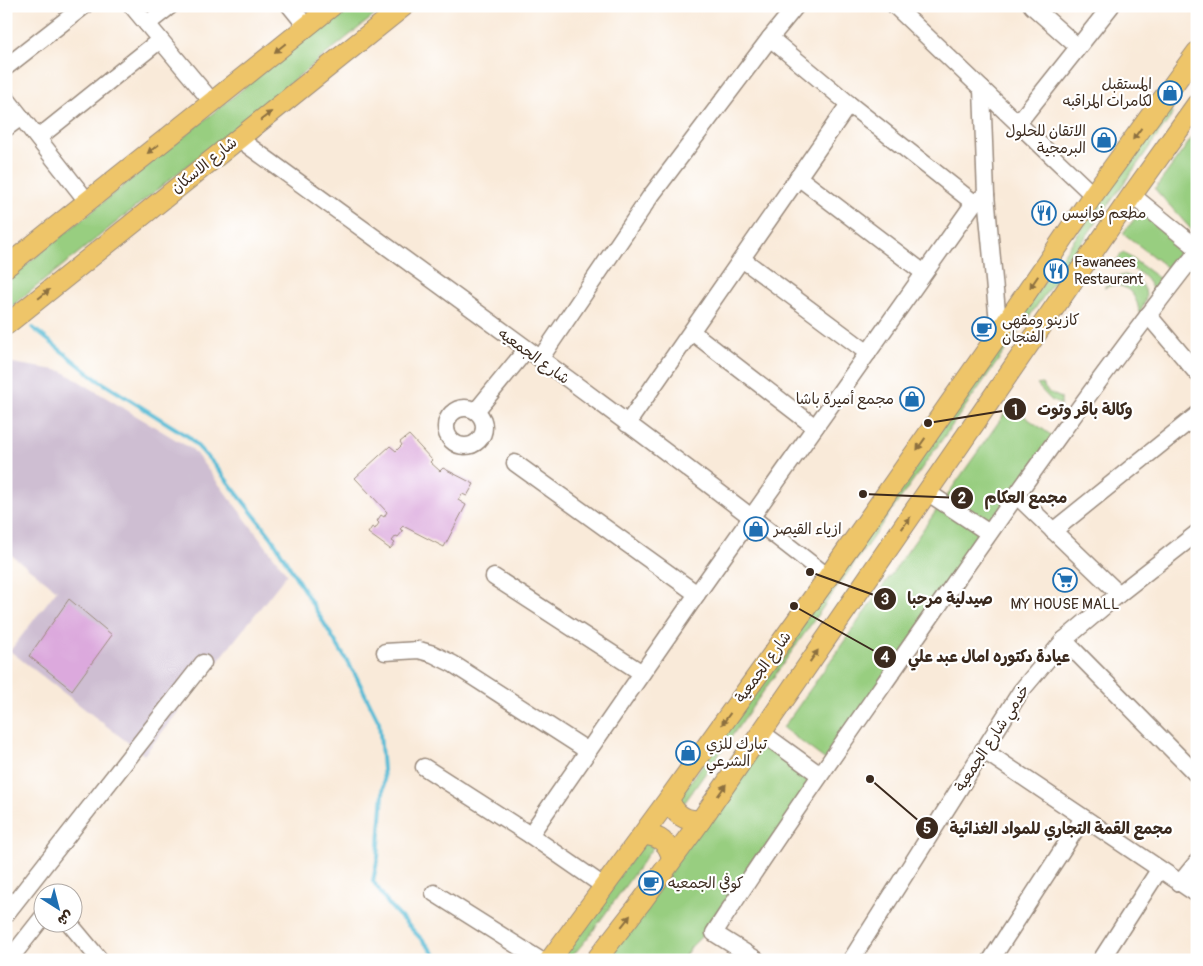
<svg xmlns="http://www.w3.org/2000/svg" width="1203" height="966" font-family="Pangolin,'Playpen Sans Arabic',sans-serif">
  <rect width="100%" height="100%" fill="#fff"/>
  <filter id="ink" filterUnits="userSpaceOnUse"><feTurbulence type="fractalNoise" baseFrequency=".02" numOctaves="2"/><feDisplacementMap in="SourceGraphic" scale="10" xChannelSelector="R" yChannelSelector="G"/><feConvolveMatrix kernelMatrix="1 2 1 2 8 2 1 2 1" color-interpolation-filters="sRGB"/></filter>
  <filter id="wash" filterUnits="userSpaceOnUse"><feTurbulence type="fractalNoise" baseFrequency=".0096" numOctaves="4" result="noise"/><feDisplacementMap in="SourceGraphic" scale="20" xChannelSelector="R" yChannelSelector="G"/><feGaussianBlur stdDeviation="1.12" result="paint"/><feColorMatrix in="noise" values="0 0 0 0 0 0 0 0 0 0 0 0 0 0 0 0 0 1.4 0 .05"/><feComposite in="paint" operator="in"/></filter>
  <g filter="url(#wash)">
    <rect width="100%" height="100%" fill="#f9ead9"/>
    <polygon fill="#cebed2" points="6,362 62,371 193,450 287,574 144,755 10,651 57,590 6,551"/>
    <g fill="#98ce80" stroke="#6a7c4f">
      <polygon points="345,6 386,6 6,311 6,281"/>
      <polygon points="1166,110 1171,110 1173,114 685,802 680,804 676,802"/>
      <polygon points="1197,131 1197,236 1155,189"/>
      <polygon points="1143,209 1197,251 1178,276 1123,233"/>
      <path d="M1123,252L1164,282L1155,296C1148,275 1135,266 1113,265Z"/>
      <path d="M1125,275C1146,280 1152,296 1139,313C1138,294 1123,279 1104,288C1110,280 1115,277 1125,275Z"/>
      <polygon points="1042,384 1048,392 1061,398 1061,405 1051,400 1037,385"/>
      <polygon points="1010,406 1058,440 831,764 783,728"/>
      <polygon points="762,738 822,776 713,925 691,947 682,960 605,960"/>
      <polygon points="647,838 653,847 590,935 569,960 558,960"/>
    </g>
    <g fill="none" stroke-linecap="round" stroke-linejoin="round">
      <polyline stroke="#57bbd5" stroke-width="4" points="33,328 95,378 189,437 214,464 272,538 355,674 379,722 384,781 378,857 373,881 389,905 427,945 439,960"/>
    </g>
    <g id="blocks">
      <g fill="#dca9dd">
        <polygon points="409,435 432,460 430,462 440,471 443,468 474,484 467,496 462,494 458,500 466,505 444,547 403,526 400,529 403,531 398,537 396,536 392,541 395,543 390,549 368,533 372,527 375,529 379,523 377,521 381,515 384,517 387,512 355,478 390,446 396,451 402,445 400,442"/>
        <polygon points="69,599 112,635 72,690 29,656"/>
      </g>
    </g>
  </g>
  <g filter="url(#ink)">
    <use href="#blocks" fill-opacity="0" stroke="#9a8a7c" stroke-width="1"/>
    <g fill="none" stroke-linecap="round" stroke-linejoin="round">
      <g stroke="#9a8a7c" stroke-width="19">
        <g id="minor">
          <polyline points="132,6 213,103"/>
          <polyline points="290,6 307,27"/>
          <polyline points="895,6 1093,195"/>
          <polyline points="1032,6 1078,47"/>
          <polyline points="147,24 170,6"/>
          <polyline points="770,38 849,104 974,203"/>
          <polyline points="6,67 84,6"/>
          <polyline points="982,89 986,195 999,333"/>
          <polyline points="6,98 87,201"/>
          <polyline points="1018,123 1111,6"/>
          <polyline points="6,128 21,117"/>
          <polyline points="38,138 160,40"/>
          <path d="M238,138C436,283 636,425 828,577"/>
          <polyline points="798,177 924,273"/>
          <polyline points="1132,195 1197,248"/>
          <polyline points="742,259 868,353"/>
          <polyline points="1148,315 1197,373"/>
          <polyline points="692,332 815,427"/>
          <polyline points="540,359 650,197 770,38 796,6"/>
          <circle cx="465" cy="427" r="19"/>
          <polyline points="476,411 526,350"/>
          <polyline points="627,424 849,104"/>
          <polyline points="515,463 697,594"/>
          <polyline points="927,492 989,533"/>
          <polyline points="1017,496 1119,594"/>
          <polyline points="1053,531 1197,415"/>
          <polyline points="494,577 642,673"/>
          <polyline points="1064,640 1197,775"/>
          <polyline points="385,652 419,650 433,654 453,664 588,751"/>
          <polyline points="762,733 820,775"/>
          <polyline points="983,750 1197,894"/>
          <polyline points="424,767 530,835 605,887"/>
          <polyline points="530,835 697,594 974,203 986,195"/>
          <polyline points="1180,883 1197,862"/>
          <polyline points="434,893 540,960"/>
          <polyline points="6,914 203,663"/>
          <polyline points="70,924 100,960"/>
          <polyline points="9,960 42,918"/>
          <path d="M757,960L714,933C781,829 854,727 925,625C1013,499 1102,373 1197,252"/>
          <polyline points="851,960 1021,691 1064,640 1119,594 1197,533"/>
          <polyline points="991,960 1083,818"/>
          <polyline points="1101,960 1159,870"/>
        </g>
      </g>
      <g stroke="#9a8a7c" stroke-width="22">
        <g id="major">
          <path d="M6,267C114,179 224,94 332,6"/>
          <polyline points="6,325 404,6"/>
          <path d="M669,799C674,814 685,822 701,820"/>
          <path d="M643,835C659,835 669,843 672,859"/>
          <polyline points="550,960 668,800 828,577 999,333 1093,195 1197,52"/>
          <polyline points="596,960 642,901 699,823 1132,195 1197,104"/>
        </g>
      </g>
      <use href="#minor" stroke="#fff" stroke-width="16"/>
      <use href="#major" stroke="#eec569" stroke-width="20"/>
    </g>
    <defs><path id="oneway-solid" d="M-6-.8H1V-3.2L6.5 0L1 3.2V.8H-6Z" transform="scale(1.25)"/></defs>
    <g fill="#8c7040">
      <use href="#oneway-solid" transform="translate(280 48) rotate(141)"/>
      <use href="#oneway-solid" transform="translate(266 116) rotate(-38)"/>
      <use href="#oneway-solid" transform="translate(1137 134) rotate(126)"/>
      <use href="#oneway-solid" transform="translate(153 149) rotate(142)"/>
      <use href="#oneway-solid" transform="translate(1034 282) rotate(124)"/>
      <use href="#oneway-solid" transform="translate(44 294) rotate(-39)"/>
      <use href="#oneway-solid" transform="translate(921 444) rotate(125)"/>
      <use href="#oneway-solid" transform="translate(906 523) rotate(-55)"/>
      <use href="#oneway-solid" transform="translate(814 656) rotate(-55)"/>
      <use href="#oneway-solid" transform="translate(726 719) rotate(126)"/>
      <use href="#oneway-solid" transform="translate(722 790) rotate(-55)"/>
      <use href="#oneway-solid" transform="translate(626 921) rotate(-52)"/>
    </g>
  </g>
  <defs>
    <g id="shop-ring" transform="scale(1.25)"><circle r="9.5" fill="#fff" stroke="#1f6fb2" stroke-width="1.5"/><path d="M-5-2.5h2.3a2.7 3.5 0 0 1 5.4 0H5L5.5 6h-11ZM-1.5-2.5h3a1.5 2.3 0 0 0-3 0Z" fill="#1f6fb2"/></g>
    <g id="restaurant-ring" transform="scale(1.25)"><circle r="9.5" fill="#fff" stroke="#1f6fb2" stroke-width="1.5"/><path d="M-5-6h1v4h1v-4h1v4h1v-4h1v5L-1.5 .5V6h-2V.5L-5-1ZM5-6V6H3V1.5H1.5Q1.5-4 5-6Z" fill="#1f6fb2"/></g>
    <g id="cafe-ring" transform="scale(1.25)"><circle r="9.5" fill="#fff" stroke="#1f6fb2" stroke-width="1.5"/><path d="M-5.5-4.5H6V0H3Q3 3.5 0 3.5H-2.5Q-5.5 3.5-5.5 0ZM3-3.2v2h1.7v-2ZM-6 4.5H4V6H-6Z" fill="#1f6fb2"/></g>
    <g id="supermarket-ring" transform="scale(1.25)"><circle r="9.5" fill="#fff" stroke="#1f6fb2" stroke-width="1.5"/><path d="M-6-5.5h2.5l.6 2H6L4.5 2H-2.5L-4.4-4H-6ZM-1.5 3.2a1.3 1.3 0 1 0 .1 0ZM3 3.2a1.3 1.3 0 1 0 .1 0Z" fill="#1f6fb2"/></g>
  </defs>
  <g fill-rule="evenodd">
    <use href="#shop-ring" x="1170" y="93"/>
    <use href="#shop-ring" x="1104" y="140"/>
    <use href="#restaurant-ring" x="1044" y="213"/>
    <use href="#restaurant-ring" x="1056" y="271"/>
    <use href="#cafe-ring" x="984" y="329"/>
    <use href="#shop-ring" x="912" y="399"/>
    <use href="#shop-ring" x="756" y="529"/>
    <use href="#supermarket-ring" x="1065" y="580"/>
    <use href="#shop-ring" x="688" y="753"/>
    <use href="#cafe-ring" x="651" y="883"/>
  </g>
  <g text-anchor="middle" stroke-width="4.5" stroke-linejoin="round" paint-order="stroke">
    <g font-size="15" fill="#3b2a1e" stroke="#fff" text-anchor="start">
      <text x="1152" y="89" text-anchor="end">المستقبل<tspan x="1152" dy="17">لكامرات المراقبه</tspan></text>
      <text x="1086" y="136" text-anchor="end">الاتقان للحلول<tspan x="1086" dy="17">البرمجية</tspan></text>
      <text x="1062" y="218">مطعم فوانيس</text>
      <text x="1074" y="267">Fawanees<tspan x="1074" dy="17">Restaurant</tspan></text>
      <text x="1002" y="325">كازينو ومقهى<tspan x="1002" dy="17">الفنجان</tspan></text>
      <text x="894" y="404" text-anchor="end">مجمع أميرة باشا</text>
      <text x="774" y="534">ازياء القيصر</text>
      <text x="1065" y="609" text-anchor="middle">MY HOUSE MALL</text>
      <text x="706" y="749">تبارك للزي<tspan x="706" dy="17">الشرعي</tspan></text>
      <text x="668" y="888">كوفي الجمعيه</text>
    </g>
    <g font-size="15" fill="#3b2a1e" stroke="#fff">
      <text transform="translate(204 165) rotate(-39)" y="5">شارع الاسكان</text>
      <text transform="translate(534 356) rotate(36)" y="5">شارع الجمعيه</text>
      <text transform="translate(763 667) rotate(-54)" y="5">شارع الجمعية</text>
      <text transform="translate(992 738) rotate(-57)" y="5">خدمي شارع الجمعية</text>
    </g>
  </g>
  <path fill="none" stroke="#3b2a1e" stroke-width="2" d="M928 423L1015 409M863 494L962 498M810 572L885 599M794 606L885 657M870 779L927 828"/>
  <g fill="#3b2a1e" stroke="#fff" stroke-width="2">
    <circle cx="928" cy="423" r="5"/>
    <circle cx="863" cy="494" r="5"/>
    <circle cx="810" cy="572" r="5"/>
    <circle cx="794" cy="606" r="5"/>
    <circle cx="870" cy="779" r="5"/>
    <circle cx="1015" cy="409" r="12"/>
    <circle cx="962" cy="498" r="12"/>
    <circle cx="885" cy="599" r="12"/>
    <circle cx="885" cy="657" r="12"/>
    <circle cx="927" cy="828" r="12"/>
  </g>
  <g font-size="15" text-anchor="middle" font-weight="bold" fill="#fff">
    <text x="1015" y="415">1</text>
    <text x="962" y="503">2</text>
    <text x="885" y="604">3</text>
    <text x="885" y="662">4</text>
    <text x="927" y="833">5</text>
  </g>
  <g font-size="16" text-anchor="middle" font-weight="bold" fill="#3b2a1e" stroke="#fff" stroke-width="4.5" stroke-linejoin="round" paint-order="stroke">
    <text x="1085" y="415">وكالة باقر وتوت</text>
    <text x="1026" y="503">مجمع العكام</text>
    <text x="950" y="604">صيدلية مرحبا</text>
    <text x="989" y="662">عيادة دكتوره امال عبد علي</text>
    <text x="1061" y="834">مجمع القمة التجاري للمواد الغذائية</text>
  </g>
  <rect width="1203" height="966" fill="none" stroke="#fff" stroke-width="25"/>
  <g transform="translate(58 908) rotate(144)"><circle r="24" fill="#ffffff" stroke="#b1aaa5"/>
  <path d="M0-4L9 19L0 12L-9 19Z" fill="#1f6fb2"/>
  <text y="-8" font-size="14" font-weight="bold" text-anchor="middle" fill="#3b2a1e">ش</text>
  </g>
</svg>
